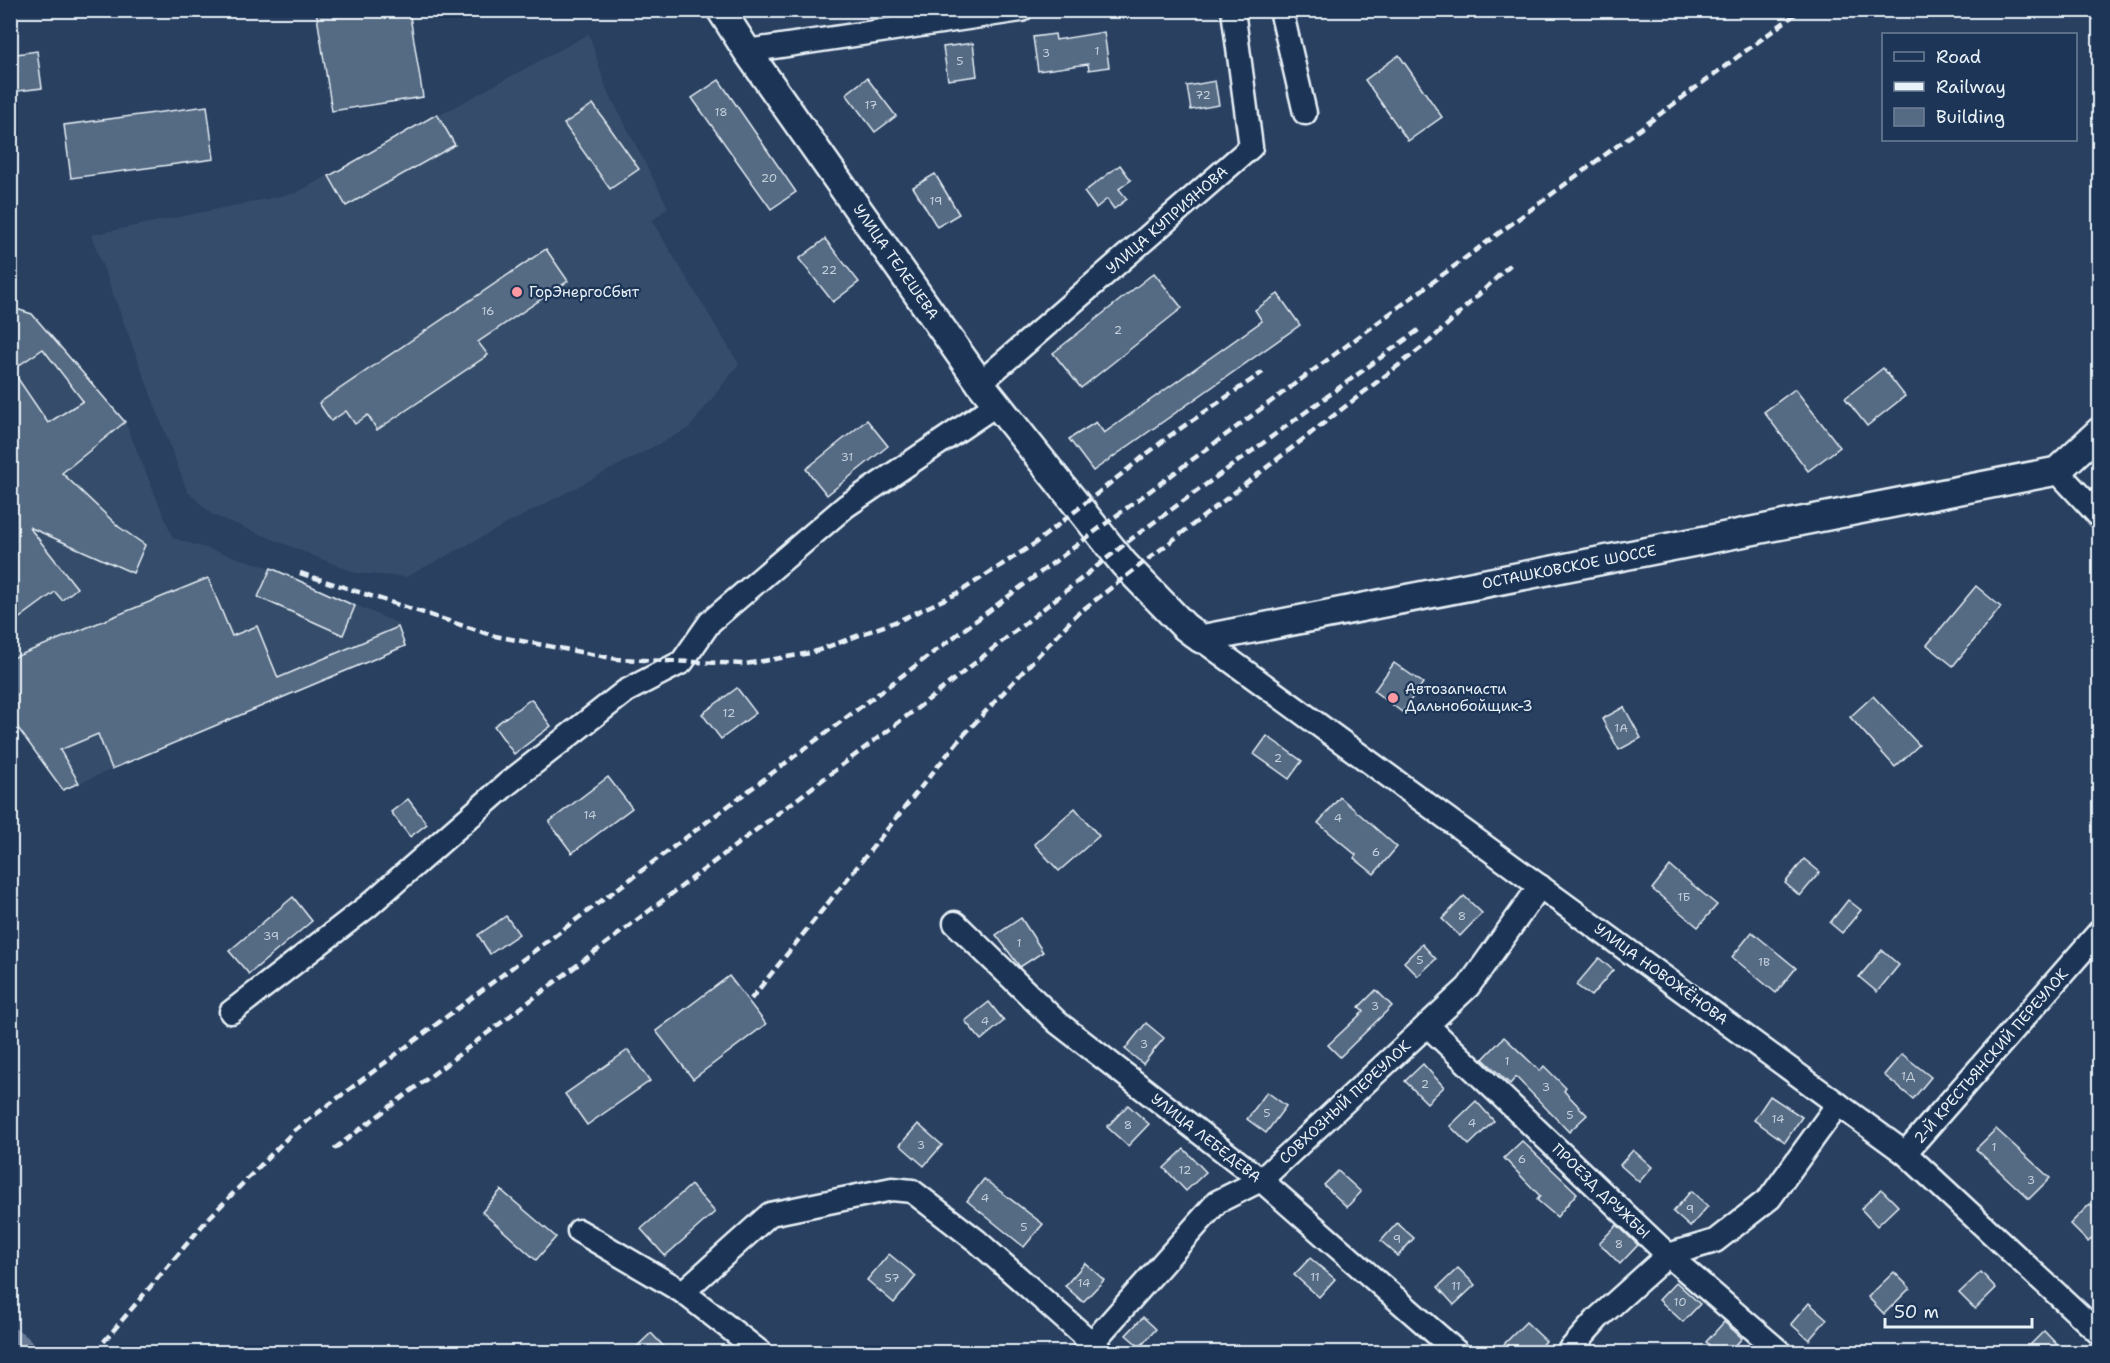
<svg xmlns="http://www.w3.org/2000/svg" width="2110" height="1363" font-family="'Shantell Sans',sans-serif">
  <rect width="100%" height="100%" fill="#294061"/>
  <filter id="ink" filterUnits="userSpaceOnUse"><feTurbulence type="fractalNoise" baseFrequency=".0167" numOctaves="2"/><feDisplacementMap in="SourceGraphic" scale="12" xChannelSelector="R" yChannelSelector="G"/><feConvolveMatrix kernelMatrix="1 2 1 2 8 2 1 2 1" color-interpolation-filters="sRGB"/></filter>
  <g filter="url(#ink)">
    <g fill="#364d6b">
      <polygon points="589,34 606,88 668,207 652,221 739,364 689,428 406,577 356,573 213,515 187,491 91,235 296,193"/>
      <polygon points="11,307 32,314 125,422 173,538 271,568 397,623 405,646 63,790 11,719"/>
    </g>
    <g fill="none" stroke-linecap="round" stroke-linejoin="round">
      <polyline stroke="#6b7c95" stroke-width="36" points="10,1346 17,1352"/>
    </g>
    <g fill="#556a83" stroke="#e8f1f8" stroke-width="1.5" fill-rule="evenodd">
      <polygon points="316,10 409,10 423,97 332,111"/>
      <polygon points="1104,32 1109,67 1089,70 1088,64 1038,71 1033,37 1055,34 1056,40"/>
      <polygon points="973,43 977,76 948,80 943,47"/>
      <polygon points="37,51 42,88 10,92 10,55"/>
      <polygon points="1399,55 1442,117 1408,141 1365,80"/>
      <polygon points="867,78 896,116 875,132 846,94"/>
      <polygon points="719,80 796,192 771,209 692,98"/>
      <polygon points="1215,81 1219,105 1191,110 1187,86"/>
      <polygon points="593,104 639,169 610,189 564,124"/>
      <polygon points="207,106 214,159 71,178 64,125"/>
      <polygon points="437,114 455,145 346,206 329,176"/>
      <polygon points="1120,165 1131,180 1119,189 1127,199 1114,209 1107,199 1096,208 1084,192"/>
      <polygon points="935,174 959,214 937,227 913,187"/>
      <polygon points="825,239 859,282 833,302 799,259"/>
      <polygon points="546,249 568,281 478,342 488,355 377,430 368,415 355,424 346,411 331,421 319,403"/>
      <polygon points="1154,273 1182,308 1081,388 1053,353"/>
      <polygon points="1278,294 1300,325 1093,471 1069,439 1096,422 1104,433 1262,321 1255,310"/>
      <path d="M10,307L32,314L125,422L62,473L119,527L145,545L133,573L29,527L77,588L62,600L55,592L10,625ZM43,349L83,401L48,423L12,370Z"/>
      <polygon points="1883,368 1905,396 1867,426 1845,398"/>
      <polygon points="1795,389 1840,447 1808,471 1764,412"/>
      <polygon points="867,420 888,446 827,495 806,469"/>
      <polygon points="271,568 355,606 343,635 258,597"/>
      <polygon points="208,578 232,636 257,626 278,678 398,627 405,646 112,769 98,734 60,750 79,783 63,790 10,717 10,659"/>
      <polygon points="1976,586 2001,607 1953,666 1927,645"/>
      <polygon points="1394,663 1423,683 1402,712 1374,691"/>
      <polygon points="737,688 756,713 721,739 702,714"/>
      <polygon points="1873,696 1919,745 1895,767 1850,717"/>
      <polygon points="531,699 551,726 514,754 494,726"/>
      <polygon points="1624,707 1641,738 1619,750 1602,719"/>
      <polygon points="1267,736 1302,761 1289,779 1254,754"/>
      <polygon points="608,777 632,808 572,853 549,822"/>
      <polygon points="1340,797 1397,847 1374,874 1354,858 1356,855 1318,823"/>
      <polygon points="408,799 427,824 410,837 391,812"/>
      <polygon points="1075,808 1099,836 1059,871 1034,844"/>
      <polygon points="1804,859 1820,872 1800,896 1785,883"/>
      <polygon points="1670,866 1717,905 1698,927 1652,889"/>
      <polygon points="1464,896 1482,913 1460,936 1442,919"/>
      <polygon points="293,897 312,921 249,974 229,951"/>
      <polygon points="1848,900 1861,910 1842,933 1830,923"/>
      <polygon points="506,916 519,934 490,954 478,935"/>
      <polygon points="1021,918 1043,952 1020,967 996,935"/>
      <polygon points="1752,932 1796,968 1776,993 1732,957"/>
      <polygon points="1422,944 1436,959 1418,976 1404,962"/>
      <polygon points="1882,950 1899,965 1877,992 1859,977"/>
      <polygon points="1599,958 1613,970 1591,996 1576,985"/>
      <polygon points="729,976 766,1024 693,1079 656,1031"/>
      <polygon points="1376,990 1392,1006 1340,1057 1328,1045 1364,1011 1359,1007"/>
      <polygon points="989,1002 1004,1021 981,1040 965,1021"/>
      <polygon points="1146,1023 1164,1038 1143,1064 1125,1049"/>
      <polygon points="1504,1037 1540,1071 1544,1066 1566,1088 1564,1091 1587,1115 1569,1132 1516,1077 1510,1084 1483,1059"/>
      <polygon points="628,1050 650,1081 587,1125 565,1094"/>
      <polygon points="1902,1054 1931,1077 1913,1099 1884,1075"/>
      <polygon points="1423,1064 1444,1087 1427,1103 1405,1081"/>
      <polygon points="1267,1092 1286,1106 1266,1133 1247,1119"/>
      <polygon points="1770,1096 1802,1117 1785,1142 1754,1120"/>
      <polygon points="1476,1101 1494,1121 1469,1145 1450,1126"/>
      <polygon points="1128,1105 1149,1124 1128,1146 1107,1127"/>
      <polygon points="918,1124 942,1145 924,1166 900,1145"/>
      <polygon points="1996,1129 2050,1178 2029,1199 1976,1149"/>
      <polygon points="1522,1141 1577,1193 1557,1217 1537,1200 1540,1196 1504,1158"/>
      <polygon points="1184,1149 1206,1172 1186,1191 1164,1168"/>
      <polygon points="1633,1150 1652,1167 1639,1182 1620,1165"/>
      <polygon points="1338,1171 1361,1192 1347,1207 1324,1185"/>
      <polygon points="984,1179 1043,1224 1024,1247 967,1201"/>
      <polygon points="691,1185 715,1212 665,1256 641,1229"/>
      <polygon points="1881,1189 1898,1206 1877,1226 1861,1209"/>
      <polygon points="501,1190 556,1237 536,1260 482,1212"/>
      <polygon points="1691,1191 1708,1206 1690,1227 1673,1212"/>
      <polygon points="2090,1204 2100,1213 2100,1231 2088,1242 2070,1224"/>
      <polygon points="1397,1223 1414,1238 1398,1256 1381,1241"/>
      <polygon points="1617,1225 1638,1245 1620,1264 1599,1243"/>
      <polygon points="889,1254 916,1276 894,1303 867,1280"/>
      <polygon points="1310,1258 1335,1279 1319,1297 1294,1275"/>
      <polygon points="1085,1263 1104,1280 1083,1302 1065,1286"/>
      <polygon points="1458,1268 1475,1285 1454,1305 1438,1287"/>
      <polygon points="1894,1272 1910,1288 1884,1314 1868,1297"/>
      <polygon points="1981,1272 1996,1288 1975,1309 1959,1293"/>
      <polygon points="1676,1282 1700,1304 1683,1322 1659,1300"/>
      <polygon points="1809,1303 1827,1319 1809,1340 1791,1324"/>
      <polygon points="1143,1317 1156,1329 1140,1347 1126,1335"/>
      <polygon points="1526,1322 1546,1341 1535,1353 1513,1353 1504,1344"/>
      <polygon points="1724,1322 1742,1338 1729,1353 1718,1353 1706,1342"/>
      <polygon points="2044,1331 2065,1353 2022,1353"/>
      <polygon points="651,1333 670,1353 630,1353"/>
    </g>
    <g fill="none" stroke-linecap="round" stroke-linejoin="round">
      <g stroke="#e8f1f8" stroke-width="27">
        <g id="minor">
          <polyline points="1281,10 1305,113"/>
          <polyline points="747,51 1021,10"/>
          <polyline points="980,383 1251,147 1233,10"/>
          <polyline points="2057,471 2100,517"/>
          <polyline points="1201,639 1905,1153 2100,1334"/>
          <polyline points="955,923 1057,1022 1261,1180 1457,1352"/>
          <polyline points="231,1012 368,906 507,784 626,691 682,662 710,622 846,506 997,404"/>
          <polyline points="1427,1025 1668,1255 1780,1352"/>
          <polyline points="1905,1153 2100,931"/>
          <polyline points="579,1231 683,1292 770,1214 892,1189 912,1191 977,1241 1102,1352"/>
          <polyline points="683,1292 760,1352"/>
          <polyline points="1084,1352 1217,1202 1261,1180 1468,987 1540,886"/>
          <polyline points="1568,1352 1598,1318 1668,1255 1715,1241 1770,1198 1838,1104"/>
        </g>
      </g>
      <g stroke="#e8f1f8" stroke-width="32">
        <polyline id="tertiary" points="721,10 747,51 980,383 1124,564 1184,626 1201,639 2057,471 2100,431"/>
      </g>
      <use href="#minor" stroke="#1d3557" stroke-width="22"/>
      <use href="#tertiary" stroke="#1d3557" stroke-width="27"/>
      <g stroke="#e8f1f8" stroke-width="4.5" stroke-dasharray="9 4.5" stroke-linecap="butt">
        <polyline points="300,573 495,636 617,659 745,664 811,653 900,620 958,593 1034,544 1168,437 1263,372"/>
        <polyline points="751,999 958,741 1076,615 1430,341 1513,262"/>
        <polyline points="334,1149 932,697 1135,536 1420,329"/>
        <polyline points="95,1352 208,1219 295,1130 1097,530 1801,10"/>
      </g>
    </g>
  </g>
  <g fill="#ff9aa2" stroke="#1d3557" stroke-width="2">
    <circle cx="517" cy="292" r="6"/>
    <circle cx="1393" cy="698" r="6"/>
  </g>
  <g text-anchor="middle" stroke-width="4.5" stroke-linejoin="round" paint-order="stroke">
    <g font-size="12" fill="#c3cfdb">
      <text x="1097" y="55">1</text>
      <text x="1046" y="57">3</text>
      <text x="960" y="65">5</text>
      <text x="1203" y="99">72</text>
      <text x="871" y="109">17</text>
      <text x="721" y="116">18</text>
      <text x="769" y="182">20</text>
      <text x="936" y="205">19</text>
      <text x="829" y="274">22</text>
      <text x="488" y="315">16</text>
      <text x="1118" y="334">2</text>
      <text x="847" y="461">31</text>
      <text x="729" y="717">12</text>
      <text x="1621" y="732">1А</text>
      <text x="1278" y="762">2</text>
      <text x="590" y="819">14</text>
      <text x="1338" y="822">4</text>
      <text x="1376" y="856">6</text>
      <text x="1684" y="901">1Б</text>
      <text x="1462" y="920">8</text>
      <text x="271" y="940">39</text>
      <text x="1019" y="947">1</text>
      <text x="1420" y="964">5</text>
      <text x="1764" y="966">1В</text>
      <text x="1375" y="1010">3</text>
      <text x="985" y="1025">4</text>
      <text x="1144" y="1048">3</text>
      <text x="1507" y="1065">1</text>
      <text x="1908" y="1080">1Д</text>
      <text x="1425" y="1088">2</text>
      <text x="1546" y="1091">3</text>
      <text x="1267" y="1117">5</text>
      <text x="1570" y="1119">5</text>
      <text x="1778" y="1123">14</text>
      <text x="1472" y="1127">4</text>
      <text x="1128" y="1129">8</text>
      <text x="921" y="1149">3</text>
      <text x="1994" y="1151">1</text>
      <text x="1522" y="1163">6</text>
      <text x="1185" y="1174">12</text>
      <text x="2031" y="1184">3</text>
      <text x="985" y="1202">4</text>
      <text x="1690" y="1213">9</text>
      <text x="1024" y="1231">5</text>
      <text x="1397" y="1243">9</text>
      <text x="1619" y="1248">8</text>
      <text x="1315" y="1281">11</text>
      <text x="892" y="1282">57</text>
      <text x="1084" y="1287">14</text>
      <text x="1456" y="1290">11</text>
      <text x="1680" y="1306">10</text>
    </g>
    <g font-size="15" fill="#e8f1f8" stroke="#1d3557">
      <text transform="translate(1167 220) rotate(-41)" y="5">УЛИЦА КУПРИЯНОВА</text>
      <text transform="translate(896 262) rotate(55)" y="5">УЛИЦА ТЕЛЕШЕВА</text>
      <text transform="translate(1569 567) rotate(-11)" y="5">ОСТАШКОВСКОЕ ШОССЕ</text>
      <text transform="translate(1661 974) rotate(36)" y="5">УЛИЦА НОВОЖЁНОВА</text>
      <text transform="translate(1991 1056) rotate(-49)" y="5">2-Й КРЕСТЬЯНСКИЙ ПЕРЕУЛОК</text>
      <text transform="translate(1345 1102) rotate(-43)" y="5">СОВХОЗНЫЙ ПЕРЕУЛОК</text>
      <text transform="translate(1206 1138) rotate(38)" y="5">УЛИЦА ЛЕБЕДЕВА</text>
      <text transform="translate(1601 1191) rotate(44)" y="5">ПРОЕЗД ДРУЖБЫ</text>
    </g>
    <g font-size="15" fill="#e8f1f8" stroke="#1d3557" text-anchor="start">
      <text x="529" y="297">ГорЭнергоСбыт</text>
      <text x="1405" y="694">Автозапчасти<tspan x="1405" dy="17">Дальнобойщик-3</tspan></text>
    </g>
  </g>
  <rect width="2110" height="1363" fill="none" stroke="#1d3557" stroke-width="36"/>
  <rect x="18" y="18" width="2074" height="1327" fill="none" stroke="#e8f1f8" stroke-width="2" filter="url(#ink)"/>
  <rect x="1882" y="33" width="195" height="108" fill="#1d3557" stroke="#6e8097" stroke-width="1.5"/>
  <rect x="1894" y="52" width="30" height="9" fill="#1d3557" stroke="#6e8097" stroke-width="1.5"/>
  <text x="1936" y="63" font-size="18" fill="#e8f1f8">Road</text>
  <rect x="1894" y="82" width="30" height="9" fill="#e8f1f8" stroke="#6e8097" stroke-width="1.5"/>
  <text x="1936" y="93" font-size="18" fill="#e8f1f8">Railway</text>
  <rect x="1894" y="108" width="30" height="18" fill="#556a83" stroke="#6e8097" stroke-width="1.5"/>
  <text x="1936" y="123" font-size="18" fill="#e8f1f8">Building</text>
  <path d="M1885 1318v9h147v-9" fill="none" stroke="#e8f1f8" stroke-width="3"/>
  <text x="1894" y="1318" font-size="18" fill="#e8f1f8" stroke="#1d3557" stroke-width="4.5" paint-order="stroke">50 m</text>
</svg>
